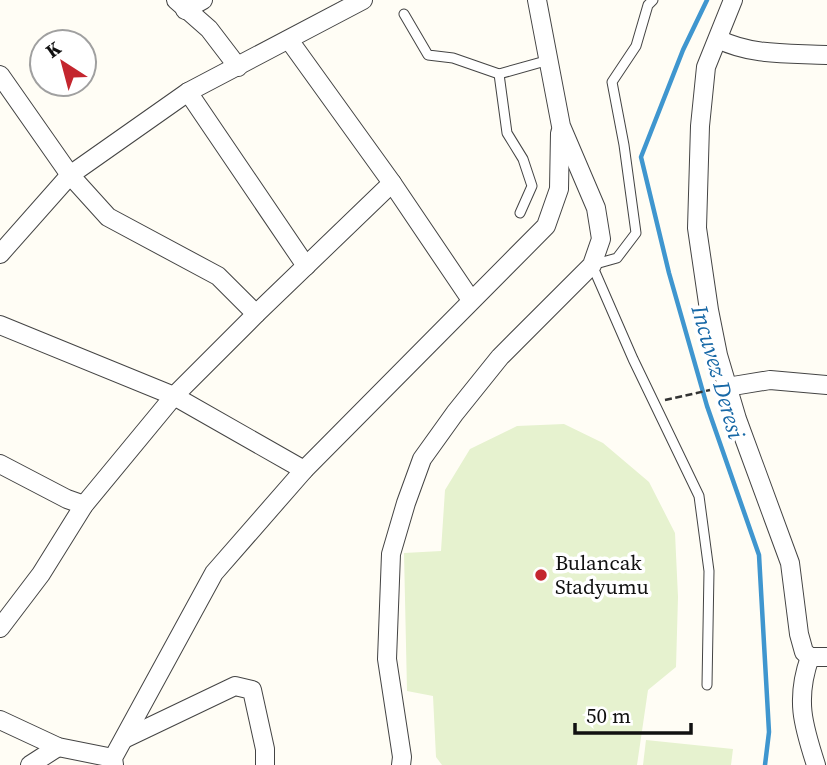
<svg xmlns="http://www.w3.org/2000/svg" width="827" height="765" font-family="'Source Serif 4',serif">
  <rect width="100%" height="100%" fill="#fffdf5"/>
  <g fill="#e6f2cf">
    <polygon points="564,424 603,443 649,482 675,533 678,597 676,667 648,690 637,765 442,765 436,757 433,696 407,691 404,553 441,551 445,490 470,449 517,426"/>
    <polygon points="646,740 733,749 731,765 643,765"/>
  </g>
  <g fill="none" stroke-linecap="round" stroke-linejoin="round">
    <polyline stroke="#3f96cf" stroke-width="4.5" points="707,0 683,50 641,157 669,273 707,406 759,555 769,732 765,765"/>
    <g stroke="#444" stroke-width="11">
      <g id="lane">
        <polyline points="653,0 648,5 636,46 612,82 624,145 636,233 617,258 592,265 633,359 699,496 709,571 707,685"/>
        <polyline points="404,14 428,55 453,58 499,74 549,60"/>
        <polyline points="499,74 507,133 523,159 532,186 520,213"/>
      </g>
    </g>
    <g stroke="#444" stroke-width="20">
      <g id="street">
        <polyline points="176,0 209,29 238,67"/>
        <polyline points="733,0 706,67 700,126 697,228 709,310 718,355 737,419 790,563 799,634 804,652 810,657 827,657"/>
        <polyline points="185,10 203,0"/>
        <path d="M718,39C752,56 789,53 827,55"/>
        <polyline points="289,40 392,183 471,300"/>
        <polyline points="0,75 70,175 108,217 218,276 256,314"/>
        <polyline points="188,92 306,266"/>
        <polyline points="0,254 70,175 188,92 363,0"/>
        <polyline points="0,325 174,396 304,470"/>
        <polyline points="727,387 770,380 827,385"/>
        <polyline points="0,464 67,499 84,505"/>
        <polyline points="0,628 41,574 84,505 174,396 256,314 392,183"/>
        <path d="M810,657C795,699 803,725 816,765"/>
        <polyline points="0,720 58,747 113,758"/>
        <polyline points="124,739 235,686 252,690 265,749 265,765"/>
        <polyline points="30,765 58,747"/>
        <polyline points="114,765 113,758 214,573 304,470 546,226 559,189 560,133"/>
        <polyline points="401,765 402,757 387,659 391,554 406,503 422,459 455,413 500,357 592,265 601,239 596,208 561,126 537,0"/>
      </g>
    </g>
    <polyline stroke="#333" stroke-width="2.5" stroke-dasharray="7 3.5" stroke-linecap="butt" points="665,400 710,390"/>
    <use href="#lane" stroke="#fff" stroke-width="9"/>
    <use href="#street" stroke="#fff" stroke-width="18"/>
  </g>
  <circle fill="#c4262e" stroke="#fff" stroke-width="2.5" cx="541" cy="575" r="7"/>
  <g text-anchor="middle" stroke-width="7" stroke-linejoin="round" paint-order="stroke">
    <g font-size="21" fill="#111" stroke="#fff" text-anchor="start">
      <text x="555" y="570">Bulancak<tspan x="555" dy="24">Stadyumu</tspan></text>
    </g>
    <g font-size="23" font-style="italic" fill="#1768a6" stroke="#fff">
      <text transform="translate(718 372) rotate(74)" y="8">Incuvez Deresi</text>
    </g>
  </g>
  <g transform="translate(63 63) rotate(324)"><circle r="33" fill="#ffffff" stroke="#a0a0a0" stroke-width="2"/>
  <path d="M0-5L12 26L0 18L-12 26Z" fill="#c4262e"/>
  <text y="-10" font-size="19" font-weight="bold" text-anchor="middle" fill="#111111">K</text>
  </g>
  <path d="M575 723v10h116v-10" fill="none" stroke="#111111" stroke-width="3.5"/>
  <text x="586" y="723" font-size="21" fill="#111111" stroke="#ffffff" stroke-width="5" paint-order="stroke">50 m</text>
</svg>
